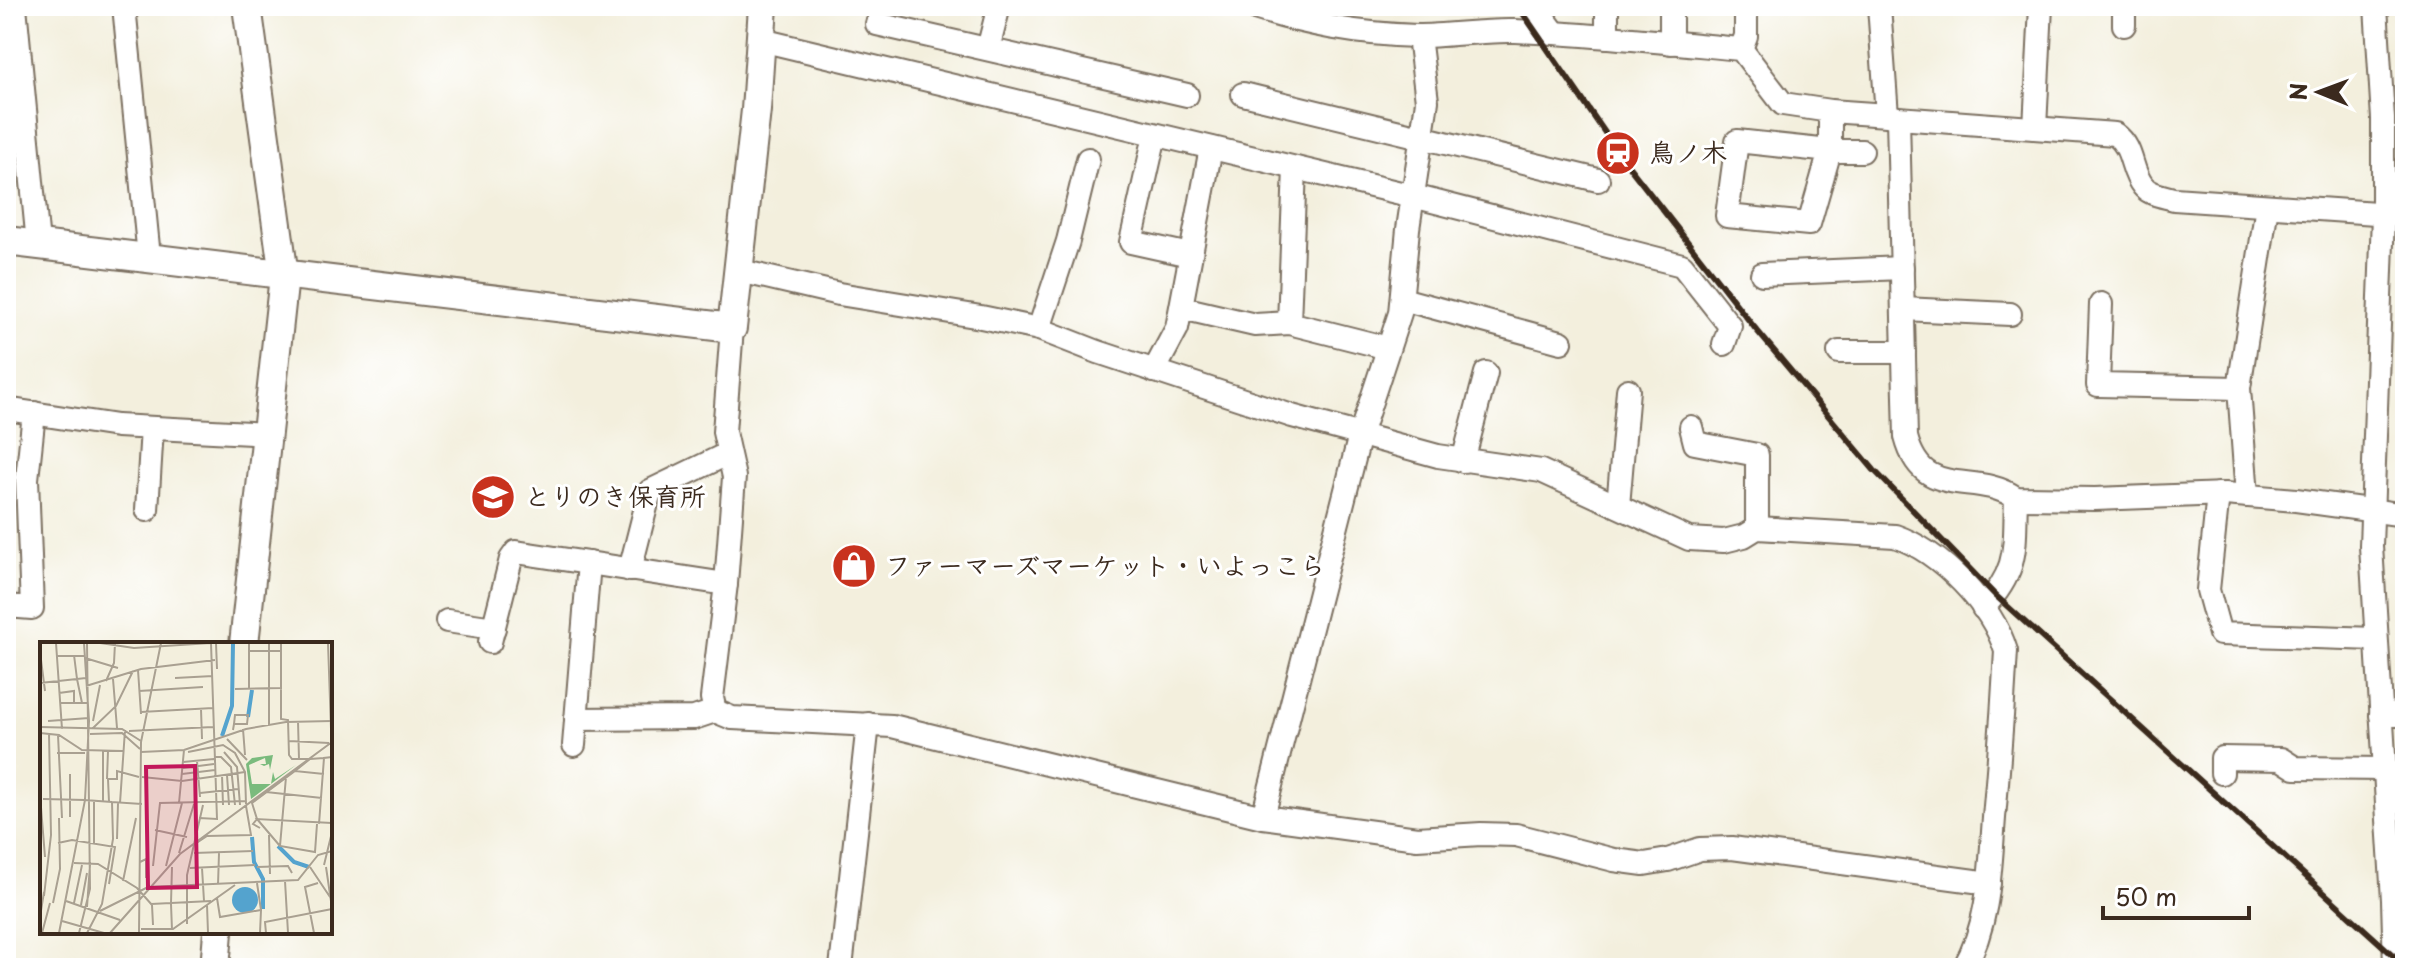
<svg xmlns="http://www.w3.org/2000/svg" width="2411" height="974" font-family="'Playpen Sans','Klee One',sans-serif">
  <rect width="100%" height="100%" fill="#fff"/>
  <filter id="ink" filterUnits="userSpaceOnUse"><feTurbulence type="fractalNoise" baseFrequency=".0125" numOctaves="2"/><feDisplacementMap in="SourceGraphic" scale="16" xChannelSelector="R" yChannelSelector="G"/><feConvolveMatrix kernelMatrix="1 2 1 2 8 2 1 2 1" color-interpolation-filters="sRGB"/></filter>
  <filter id="wash" filterUnits="userSpaceOnUse"><feTurbulence type="fractalNoise" baseFrequency=".006" numOctaves="4" result="noise"/><feDisplacementMap in="SourceGraphic" scale="32" xChannelSelector="R" yChannelSelector="G"/><feGaussianBlur stdDeviation="1.8" result="paint"/><feColorMatrix in="noise" values="0 0 0 0 0 0 0 0 0 0 0 0 0 0 0 0 0 1.4 0 .05"/><feComposite in="paint" operator="in"/></filter>
  <g filter="url(#wash)">
    <rect width="100%" height="100%" fill="#f3efdd"/>
  </g>
  <g filter="url(#ink)">
    <g fill="none" stroke-linecap="round" stroke-linejoin="round">
      <g stroke="#7b6f61" stroke-width="26">
        <g id="minor">
          <polyline points="15,6 38,244"/>
          <polyline points="124,6 149,257"/>
          <path d="M1248,6C1306,25 1356,34 1417,36C1449,36 1482,30 1515,31C1590,34 1666,42 1741,49L1783,104L1830,111L1887,115L1898,118L2115,134C2135,149 2129,169 2143,186C2150,195 2164,196 2174,199L2405,215"/>
          <polyline points="1535,6 1555,33"/>
          <polyline points="1879,6 1887,115"/>
          <polyline points="2376,6 2383,119 2383,215 2371,546 2393,900 2395,968"/>
          <polyline points="877,24 1187,95"/>
          <polyline points="2124,25 2124,6"/>
          <polyline points="1607,37 1607,6"/>
          <polyline points="761,40 1413,196 1682,265 1730,326 1724,344"/>
          <polyline points="1671,43 1671,6"/>
          <polyline points="988,49 999,6"/>
          <polyline points="1741,49 1746,36 1746,6"/>
          <polyline points="1243,94 1598,180"/>
          <polyline points="1830,111 1830,151 1809,224 1727,216 1737,141 1830,151 1862,151"/>
          <path d="M1898,118L1906,437C1923,503 1975,469 2016,498L2095,499L2225,494L2296,500L2405,515"/>
          <polyline points="2035,128 2041,6"/>
          <polyline points="1155,135 1131,242 1190,255"/>
          <path d="M740,271L839,294L981,317L1039,329L1098,352L1292,416L1438,456L1541,471L1689,539L1724,541L1744,536L1757,528L1895,536C1941,552 1992,605 2006,651C2003,707 1999,762 1994,818C1990,869 1990,922 1964,968"/>
          <polyline points="1762,274 1902,268"/>
          <polyline points="1402,299 1561,342"/>
          <polyline points="2101,304 2098,385 2239,388"/>
          <polyline points="1182,308 1255,325 1289,323 1388,348"/>
          <polyline points="1903,309 2010,314"/>
          <polyline points="1289,323 1295,168"/>
          <polyline points="732,328 724,432 734,477 726,584 712,698 715,711 732,718 892,726 1263,817 1417,838 1481,834 1516,835 1614,860 1644,864 1668,860 1700,849 1732,848 1989,883"/>
          <polyline points="1039,329 1068,241 1088,159"/>
          <polyline points="1839,352 1904,352"/>
          <polyline points="1154,371 1177,328 1211,148"/>
          <polyline points="6,409 117,426 268,434"/>
          <polyline points="1691,427 1695,443 1757,455 1757,528"/>
          <polyline points="1463,461 1486,373"/>
          <polyline points="2218,494 2208,590 2220,634 2376,639"/>
          <polyline points="2247,496 2239,388 2267,206"/>
          <polyline points="1618,506 1628,390"/>
          <polyline points="147,510 152,428"/>
          <polyline points="630,570 650,491 727,454"/>
          <polyline points="6,606 32,608 27,479 34,413"/>
          <path d="M1983,608C2020,569 2014,547 2016,498"/>
          <polyline points="447,621 494,628"/>
          <polyline points="490,642 511,559 516,552 726,584"/>
          <polyline points="2381,715 2405,715"/>
          <polyline points="576,719 694,718 715,711"/>
          <polyline points="574,745 589,563"/>
          <polyline points="2222,773 2222,758 2281,759 2295,768 2385,769"/>
          <polyline points="1263,817 1360,435 1400,313 1408,229 1427,101 1419,36"/>
          <polyline points="841,968 868,724"/>
        </g>
      </g>
      <g stroke="#7b6f61" stroke-width="32">
        <g id="tertiary">
          <polyline points="6,241 732,328 756,110 763,6"/>
          <polyline points="244,644 284,276 247,6"/>
          <polyline points="215,968 218,932"/>
        </g>
      </g>
      <use href="#minor" stroke="#fff" stroke-width="22"/>
      <use href="#tertiary" stroke="#fff" stroke-width="28"/>
      <polyline stroke="#3b2a1e" stroke-width="6" points="1518,6 1623,159 1754,327 1874,470 1995,595 2405,966"/>
    </g>
  </g>
  <defs>
    <g id="station-disc" transform="scale(2.3)"><circle r="9.5" fill="#c8321e" stroke="#fff"/><path d="M-3-6H3Q5-6 5-4V2Q5 4 3 4L4.5 6H3L1.5 4h-3L-3 6H-4.5L-3 4Q-5 4-5 2V-4Q-5-6-3-6ZM-3.5-4v3h7v-3ZM-3.5 1v1.5H-2V1ZM2 1v1.5H3.5V1Z" fill="#fff"/></g>
    <g id="school-disc" transform="scale(2.3)"><circle r="9.5" fill="#c8321e" stroke="#fff"/><path d="M0-5L7-2L0 1L-7-2ZM-4 1L0 2.5L4 1V4Q0 6-4 4Z" fill="#fff"/></g>
    <g id="shop-disc" transform="scale(2.3)"><circle r="9.5" fill="#c8321e" stroke="#fff"/><path d="M-5-2.5h2.3a2.7 3.5 0 0 1 5.4 0H5L5.5 6h-11ZM-1.5-2.5h3a1.5 2.3 0 0 0-3 0Z" fill="#fff"/></g>
  </defs>
  <g fill-rule="evenodd">
    <use href="#station-disc" x="1618" y="153"/>
    <use href="#school-disc" x="493" y="497"/>
    <use href="#shop-disc" x="854" y="566"/>
  </g>
  <g text-anchor="middle" stroke-width="6" stroke-linejoin="round" paint-order="stroke">
    <g font-size="26" font-weight="bold" fill="#3b2a1e" stroke="#fff" text-anchor="start">
      <text x="1649" y="162">鳥ノ木</text>
      <text x="524" y="506">とりのき保育所</text>
      <text x="885" y="575">ファーマーズマーケット・いよっこら</text>
    </g>
  </g>
  <g transform="translate(40 642)">
    <rect width="292" height="292" fill="#f3efdd"/>
    <path d="M233,113L230,128L229,122L224,124L220,122H226L225,116L209,123L212,142H231L233,130L235,137L256,123L211,157L206,122L212,116Z" fill="#7abb7d"/>
    <path d="M192 258a13 13 0 1 1 26 0a13 13 0 1 1-26 0Z" fill="#54a3ce"/>
    <path fill="none" stroke="#54a3ce" stroke-width="4" d="M208,75L212,48M182,94L192,64L193,1M212,195L214,220L223,237V267M238,204L254,220L269,225"/>
    <path fill="none" stroke="#a9a091" stroke-width="2" d="M16,1L22,87M44,1L49,79L45,158L72,160M60,1L94,6L171,1M176,1L177,27M241,1V77L248,78L249,113L252,117H270M288,1L292,116M209,9H242M0,10L5,49M34,13L37,37M17,14H45M45,16L78,26M98,28L101,72M135,36L173,34M37,37L42,61M73,37L77,86M66,39L74,21L75,1M0,41L46,36M46,44L101,27L175,18M195,47L242,46M209,47V1M99,49L163,45M19,51L34,49V60M20,61H47M161,67L162,97M101,70L173,66M8,79L49,76M53,79L60,43M258,79L259,117M229,83V1M0,85L82,87L101,99M53,86L76,64L93,29M203,87L205,113M193,88L194,82L195,73H208L207,82H194M89,89L173,85M0,91L19,93L42,108L83,109M50,92L82,91L100,107M18,93L22,176M187,97L207,118M249,99L289,101M63,109V160M101,110L144,108L206,87L246,80L292,79M148,110L183,103L195,111L205,130L206,162M184,110L197,125L200,163M17,111H45M174,115H181L191,125L195,163M157,119L160,155M143,120L174,117M143,126L174,122M255,129L270,117L284,116M30,132V175M142,132L175,128M182,133L183,163M187,133L189,163M102,135L142,139L205,130M246,135L240,204L275,210L277,182M67,137L68,109M226,150L282,156M160,151L198,147M0,153L5,215M3,157L45,158L19,291M69,160L68,137H77V129L99,135M80,161L85,88M139,161L144,108M159,176L177,177L171,1M279,182L284,116L292,115M220,186L213,182L217,177L212,161L255,129L284,132M115,188L147,195M229,193L230,232M77,197L78,161M18,201L32,198L75,205L69,242M54,202V159M155,202L167,194L211,193L206,164M240,204L217,177L292,181M139,211L154,162M154,211L213,209M100,220L106,217V236M34,221L58,222L97,246L112,263L113,283M284,223L292,190M113,224L120,161L205,159M126,224L142,161M217,225L248,224L252,231M270,225L290,255M286,225L292,266M150,226L215,223M162,226L164,259M83,239L96,176M245,239L248,291M217,241L221,268M178,243L179,211M4,254L11,193L9,92M177,256L180,275L221,268L220,291M26,259L80,278M13,261L20,227L19,176M34,261L42,223M131,261L132,225M111,262L171,259M131,262L132,288M41,263L47,231M167,263L168,291M47,265L50,223M60,269L108,245L258,238L278,213L292,209M0,275L4,250M22,279L64,291M147,282V233L163,163M101,287H133L195,243M2,291L10,261M39,291L50,247L47,1M47,291L62,262L73,197L72,160L102,162M70,291L140,212L292,100M99,291L101,100L121,1M226,291L225,280L292,267M274,291L265,245L278,241"/>
    <path fill="#c2185b" fill-opacity="0.15" stroke="#c2185b" stroke-width="4" d="M155,124L157,245L108,246L106,125Z"/>
    <rect width="292" height="292" fill="none" stroke="#3b2a1e" stroke-width="4"/>
  </g>
  <rect width="2411" height="974" fill="none" stroke="#fff" stroke-width="32"/>
  <g transform="translate(2319 92) rotate(271)" stroke="#ffffff" stroke-width="6" paint-order="stroke">
  <path d="M0-6L14 30L0 20L-14 30Z" fill="#3b2a1e"/>
  <text y="-12" font-size="22" font-weight="bold" text-anchor="middle" fill="#3b2a1e">N</text>
  </g>
  <path d="M2103 906v12h146v-12" fill="none" stroke="#3b2a1e" stroke-width="4"/>
  <text x="2115" y="906" font-size="24" fill="#3b2a1e" stroke="#ffffff" stroke-width="6" paint-order="stroke">50 m</text>
</svg>
